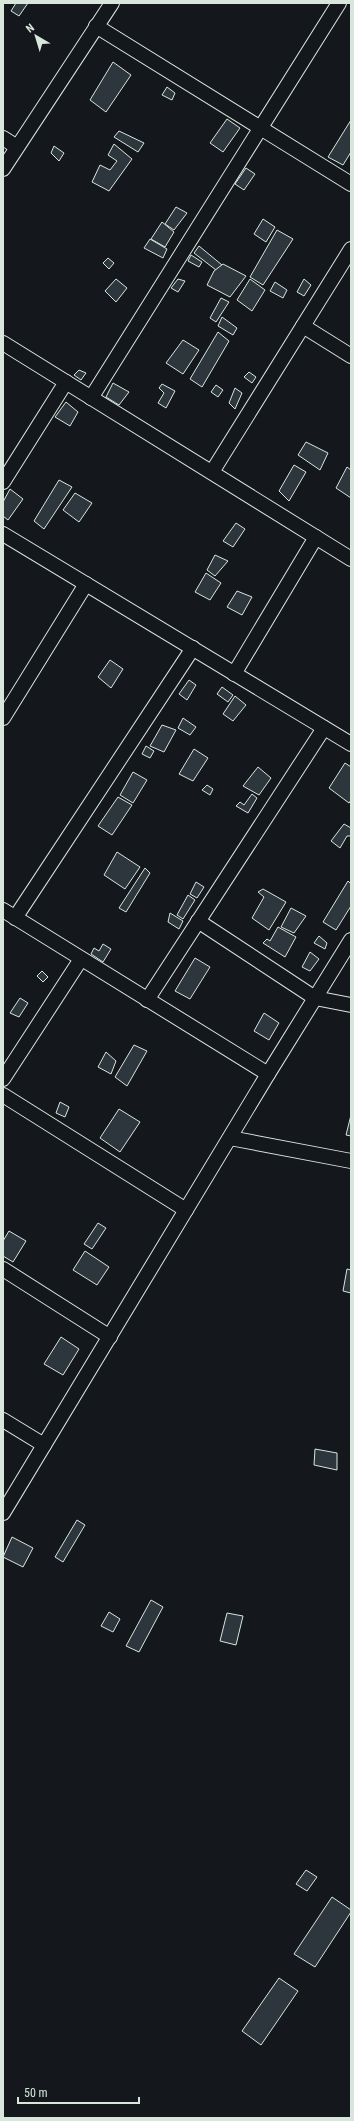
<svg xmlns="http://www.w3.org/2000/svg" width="354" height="2121" font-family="'Roboto Condensed',sans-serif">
  <rect width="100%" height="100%" fill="#14181c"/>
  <g fill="#2c363c" stroke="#d8e6dc">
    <polygon points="16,3 28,3 19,16 11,11"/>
    <polygon points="113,62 131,75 106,112 90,100"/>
    <polygon points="167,87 175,93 172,100 162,95"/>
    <polygon points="227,119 240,128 223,152 210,143"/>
    <polygon points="351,120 351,152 343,165 328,157"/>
    <polygon points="119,131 144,143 138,152 114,137"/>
    <polygon points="114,144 132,159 109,191 92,182 100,165 110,170 117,161 108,155"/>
    <polygon points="54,146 64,153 59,161 51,153"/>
    <polygon points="246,168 255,174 244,190 235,184"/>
    <polygon points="176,207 187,213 174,230 165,224"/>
    <polygon points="263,219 275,227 266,242 254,234"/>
    <polygon points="162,222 174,232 165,247 151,239"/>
    <polygon points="277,230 293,239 263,285 250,277"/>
    <polygon points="150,239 167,249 163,258 144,248"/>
    <polygon points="199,246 222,265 216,270 194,253"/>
    <polygon points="191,255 202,262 199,267 188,261"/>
    <polygon points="108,258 114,263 109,269 103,263"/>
    <polygon points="223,264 246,276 230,297 207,285 214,271"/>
    <polygon points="116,279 127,288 116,302 105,291"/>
    <polygon points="178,279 185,281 178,292 171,288"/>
    <polygon points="250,279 265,290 252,311 237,300"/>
    <polygon points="304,279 311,285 304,296 297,292"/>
    <polygon points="275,282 287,290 283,298 270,291"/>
    <polygon points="221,298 229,302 216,322 210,318"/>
    <polygon points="222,317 237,328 233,335 218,326"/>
    <polygon points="218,332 229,341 202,387 190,379"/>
    <polygon points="183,340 199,350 183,374 166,363"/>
    <polygon points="79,370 86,373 81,380 74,375"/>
    <polygon points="249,372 256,377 252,383 244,377"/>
    <polygon points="113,383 129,392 119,405 106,397"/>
    <polygon points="162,384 175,391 166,408 158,403 164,393 159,388"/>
    <polygon points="216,385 223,390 218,397 211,392"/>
    <polygon points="235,388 242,393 235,409 229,403"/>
    <polygon points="66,402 78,412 70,426 55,417"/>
    <polygon points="306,442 328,453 320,470 298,455"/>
    <polygon points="294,465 306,472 289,501 279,491"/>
    <polygon points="347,467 351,470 351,498 336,488"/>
    <polygon points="59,480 72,487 44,529 34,521"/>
    <polygon points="10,489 23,499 8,520 3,516 3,502"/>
    <polygon points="75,493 92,503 79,522 63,510"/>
    <polygon points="236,523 245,529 233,547 223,541"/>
    <polygon points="215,555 228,561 215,576 207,570"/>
    <polygon points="206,573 221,583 210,600 195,592"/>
    <polygon points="237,591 252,597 242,615 227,607"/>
    <polygon points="110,660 123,669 111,688 98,677"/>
    <polygon points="189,680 196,685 187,700 179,694"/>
    <polygon points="222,687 233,695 228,702 217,694"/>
    <polygon points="235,696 246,705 233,721 223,714"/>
    <polygon points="183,718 196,727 190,735 178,728"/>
    <polygon points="162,725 176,730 164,752 150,746"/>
    <polygon points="146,746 154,751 150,758 142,754"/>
    <polygon points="194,749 208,758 193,781 179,774"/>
    <polygon points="345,763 351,767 351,800 349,803 329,788"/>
    <polygon points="258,767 271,778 259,795 243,786"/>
    <polygon points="133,772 147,780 133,803 120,795"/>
    <polygon points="207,785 213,789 210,795 202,790"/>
    <polygon points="252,794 257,798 248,813 236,806 240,802 244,805"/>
    <polygon points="118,797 132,805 112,835 98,826"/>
    <polygon points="344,824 351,828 351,836 347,836 340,848 331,841"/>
    <polygon points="117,852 140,867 125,889 104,875"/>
    <polygon points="145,868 150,873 126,912 119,908"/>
    <polygon points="348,881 351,884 351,906 336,930 323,922"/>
    <polygon points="196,882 204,887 197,898 190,894"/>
    <polygon points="263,889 286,902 269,930 252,918 264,897 258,892"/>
    <polygon points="188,895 195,900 183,919 177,915"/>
    <polygon points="291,908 306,916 294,933 281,927"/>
    <polygon points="170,913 183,921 179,929 168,922"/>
    <polygon points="278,927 296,937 285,957 263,943 267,939 270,941"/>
    <polygon points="319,936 327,943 325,949 314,943"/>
    <polygon points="103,944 111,949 103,962 91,954 94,948 99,951"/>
    <polygon points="310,952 319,959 310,971 302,967"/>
    <polygon points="195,958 210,967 190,999 175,991"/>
    <polygon points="42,971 48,977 43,982 37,976"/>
    <polygon points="20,998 28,1003 19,1017 10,1013"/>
    <polygon points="264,1013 279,1023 269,1040 254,1031"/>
    <polygon points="134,1045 147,1051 127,1086 115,1077"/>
    <polygon points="106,1052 116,1061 111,1074 98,1067"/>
    <polygon points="60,1102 69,1107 65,1117 56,1113"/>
    <polygon points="119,1109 140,1122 120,1152 100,1138"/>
    <polygon points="351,1115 351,1136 346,1135"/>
    <polygon points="98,1223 106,1228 92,1249 84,1244"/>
    <polygon points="9,1231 26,1241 13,1262 3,1256 3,1241"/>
    <polygon points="85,1251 109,1267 97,1285 73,1270"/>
    <polygon points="347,1269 351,1270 351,1293 343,1291"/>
    <polygon points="61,1337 79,1349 63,1375 44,1364"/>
    <polygon points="315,1449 337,1453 337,1470 314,1465"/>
    <polygon points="77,1520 85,1525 63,1562 55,1557"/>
    <polygon points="12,1537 33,1548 23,1567 3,1557"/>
    <polygon points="151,1600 163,1607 139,1652 126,1646"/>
    <polygon points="109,1612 120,1619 113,1632 101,1626"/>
    <polygon points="227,1613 243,1616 236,1645 220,1641"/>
    <polygon points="306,1870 317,1877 307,1891 296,1884"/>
    <polygon points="332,1897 351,1910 351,1912 315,1967 294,1954"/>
    <polygon points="279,1978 298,1991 261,2045 242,2031"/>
  </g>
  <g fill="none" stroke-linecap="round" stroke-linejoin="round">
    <g stroke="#d8e6dc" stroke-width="16">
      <g id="street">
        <polyline points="96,26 351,184"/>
        <polyline points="3,138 17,147"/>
        <polyline points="3,169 112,3"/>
        <polyline points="303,326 351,356"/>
        <polyline points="3,343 351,559"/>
        <polyline points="91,398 339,3"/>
        <polyline points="212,472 351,249"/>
        <polyline points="3,482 66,382"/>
        <polyline points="3,534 351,744"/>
        <polyline points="234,674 316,537"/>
        <polyline points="3,718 86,584"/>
        <polyline points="3,910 268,1074"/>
        <polyline points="15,918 193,648"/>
        <polyline points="198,921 315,998 351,1005"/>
        <polyline points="147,1000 324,728"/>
        <polyline points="3,1079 81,959"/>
        <polyline points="3,1095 186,1210"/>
        <polyline points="230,1138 351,1161"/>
        <polyline points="3,1269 110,1337"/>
        <polyline points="3,1420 44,1445"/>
        <polyline points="3,1513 268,1074 351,940"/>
      </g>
    </g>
    <use href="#street" stroke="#14181c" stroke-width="14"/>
  </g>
  <rect width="354" height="2121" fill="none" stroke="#d8e6dc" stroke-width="8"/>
  <g transform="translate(36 36) rotate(322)" stroke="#14181c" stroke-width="3" paint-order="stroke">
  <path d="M0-3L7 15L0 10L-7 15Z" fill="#d8e6dc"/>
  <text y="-6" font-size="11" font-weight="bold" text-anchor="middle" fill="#d8e6dc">N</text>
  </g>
  <path d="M18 2097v6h121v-6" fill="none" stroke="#d8e6dc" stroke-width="2"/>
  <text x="24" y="2097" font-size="12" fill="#d8e6dc" stroke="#14181c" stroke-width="3" paint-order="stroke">50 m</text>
</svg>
